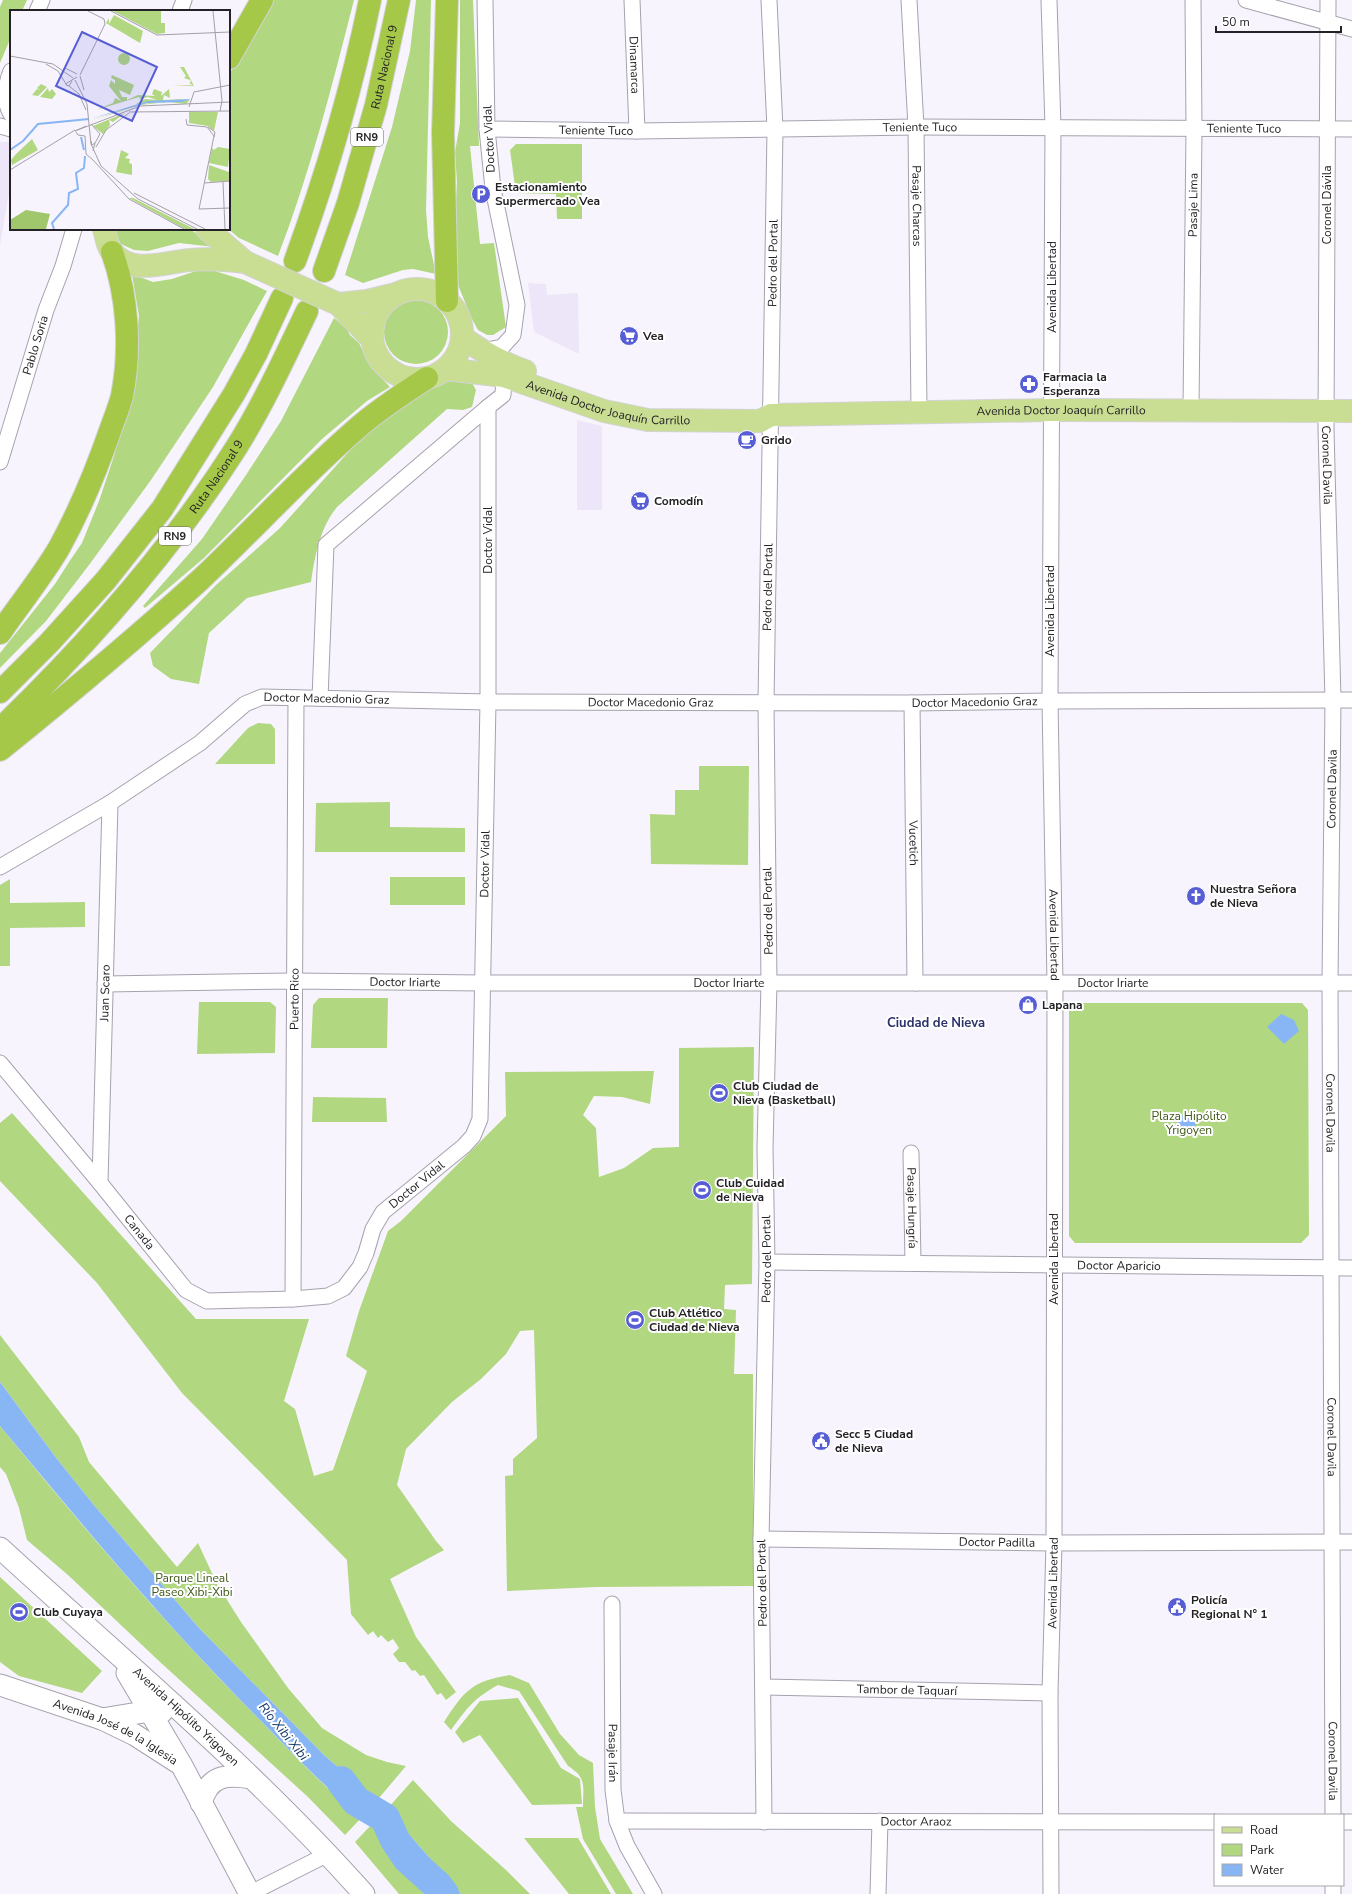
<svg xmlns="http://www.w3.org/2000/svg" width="1352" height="1894" font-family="'Nunito Sans',sans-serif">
  <rect width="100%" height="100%" fill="#f8f4fe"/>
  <g fill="#ede5f8">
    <polygon points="0,142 11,142 11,192 8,198 0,245"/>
    <polygon points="528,283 546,284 547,295 578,293 579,354 534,332"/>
    <polygon points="577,420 602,426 602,510 577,510"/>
  </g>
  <g fill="#b1d780">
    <polygon points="3,0 27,0 22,11 11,11 11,37 0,63 0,7"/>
    <path d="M270,0H354C332,86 310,173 278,256L239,238L228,229H229V75Z"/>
    <polygon points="416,0 431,0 426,210 428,237 436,274 413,269 403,270 363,283 345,275 392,127 410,51"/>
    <polygon points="460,0 473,0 479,146 470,146 480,244 494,243 506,327 493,335 487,335 478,330 472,319 458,285 453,254 457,183 455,152 460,123"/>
    <polygon points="516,144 582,144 582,219 557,219 556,194 516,193 510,150"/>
    <polygon points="112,229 190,229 215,247 179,243 148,251 134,250 121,244"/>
    <polygon points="205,268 244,280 267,291 213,387 151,480 89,565 46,621 0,668 0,653 55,584 69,562 82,543 99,501 114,456 133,374 139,316 132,274 153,282 172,279"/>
    <circle cx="416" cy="332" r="32"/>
    <polygon points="334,318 346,328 350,335 359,343 371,367 390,387 367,401 322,439 204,558 145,608 143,606 202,539 246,475 281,421"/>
    <path d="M463,379L472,383L476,390L472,407L463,410L447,409L337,507C320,528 315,555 311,582L247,598L209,633L199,684L171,679L153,666L150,653L216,585L280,528L362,437L426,389L452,380Z"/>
    <polygon points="258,723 271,724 275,729 275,764 215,764 248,728"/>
    <polygon points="699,766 749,766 748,865 651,864 650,814 675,815 675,790 699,790"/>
    <polygon points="390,802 390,827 465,828 465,852 315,852 316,803"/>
    <rect x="390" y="877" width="75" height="28"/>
    <polygon points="10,879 10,903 85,902 85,927 10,928 10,966 0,966 0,885"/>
    <polygon points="319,998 388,998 387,1048 311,1048 313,1005"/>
    <polygon points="199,1002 270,1002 276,1007 275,1053 197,1054"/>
    <polygon points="1077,1003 1302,1003 1308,1010 1309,1235 1301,1243 1075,1243 1069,1236 1069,1011"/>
    <polygon points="754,1047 752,1284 725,1285 724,1309 736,1310 734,1374 753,1374 753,1586 596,1587 507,1591 505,1476 513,1475 513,1459 537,1438 534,1330 520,1331 506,1354 481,1379 452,1402 406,1449 397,1485 436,1541 444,1550 390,1579 416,1637 456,1692 446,1700 441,1693 437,1695 424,1675 420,1676 415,1670 412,1671 405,1662 399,1662 393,1654 399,1648 393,1639 388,1642 381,1635 378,1638 373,1631 368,1635 351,1614 347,1560 182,1393 97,1283 0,1181 0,1123 12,1113 196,1319 309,1319 284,1401 295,1409 314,1476 333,1470 367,1371 346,1356 359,1311 388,1231 401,1221 506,1116 505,1072 654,1071 650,1104 622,1097 594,1096 583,1115 596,1128 599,1177 624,1168 653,1148 679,1147 679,1048"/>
    <polygon points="313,1097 386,1098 387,1122 312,1122"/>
    <polygon points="0,1335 79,1437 89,1462 177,1567 198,1543 217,1584 241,1622 288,1688 322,1728 366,1755 387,1762 406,1766 379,1798 361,1787 325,1756 199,1628 93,1504 57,1459 0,1382"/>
    <path d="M0,1426C83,1527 167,1627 259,1719C292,1753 324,1788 362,1817L345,1835L308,1797L160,1662L68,1575L27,1540L19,1508L6,1474L0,1467Z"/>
    <polygon points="0,1577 102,1671 82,1693 19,1676 0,1662"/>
    <path d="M510,1675L529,1683L560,1734L579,1755L593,1763L595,1807L600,1839L633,1894H616L583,1839L576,1807H583C583,1785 587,1778 568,1766L519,1691L498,1685C473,1699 468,1707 451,1730L444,1722C464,1691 472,1681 510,1675Z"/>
    <polygon points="518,1698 561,1768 580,1779 582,1804 532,1805 480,1735 463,1743 455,1732 480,1701"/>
    <polygon points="413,1780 451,1821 506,1870 530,1894 461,1894 387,1809"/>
    <polygon points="373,1823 424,1894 399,1894 355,1842"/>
    <polygon points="524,1838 578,1838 611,1894 569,1894"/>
  </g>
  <g fill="#88b6f4">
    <polygon points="1281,1014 1294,1020 1299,1031 1284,1044 1267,1027"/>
    <circle cx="1187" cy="1123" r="9"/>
    <path d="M0,1382L57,1459L93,1504L199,1628L325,1756L361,1787L379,1798L362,1817C325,1788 293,1754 261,1721C168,1628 84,1527 0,1426Z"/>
    <polygon points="387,1809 461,1894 424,1894 373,1823"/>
  </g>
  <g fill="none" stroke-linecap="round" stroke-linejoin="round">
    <polyline stroke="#88b6f4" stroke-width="30" points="341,1781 356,1801 385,1818 395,1840 407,1858 438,1886 444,1894"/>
    <g stroke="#a6a2ad" stroke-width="17">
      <g id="street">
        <path id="s1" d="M632,0L637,131"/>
        <path id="s2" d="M909,0L916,127L919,412"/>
        <path id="s3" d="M1049,0L1053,127L1050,701L1055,983L1054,1543L1050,1693L1051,1894"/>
        <polyline points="1246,0 1352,29"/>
        <path id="s4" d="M1328,0L1326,429L1333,700L1330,983L1333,1815"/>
        <polyline points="37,11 42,0"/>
        <polyline points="180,11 184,0"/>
        <path d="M11,71C6,83 3,102 11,114"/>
        <polyline points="0,126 11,129"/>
        <path id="s5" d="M487,129L637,131L916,127L1352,129"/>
        <polyline points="482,351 502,347 513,335 517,305 493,189 487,129 485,0"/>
        <path id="s6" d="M1191,409L1194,129L1193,0"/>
        <path id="s7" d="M0,462L46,310L63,266L74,229"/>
        <polyline points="320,698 326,545 488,407"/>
        <path id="s8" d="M912,703L915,983"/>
        <path id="s9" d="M0,867L110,803L200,743L245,704L262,697L488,702L912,703L1050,701L1352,700"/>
        <path id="s10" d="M105,984L293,981L483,983H1352"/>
        <path id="s11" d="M0,1063L100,1183L186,1290L207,1301L293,1299L328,1296L344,1288L360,1267L366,1253L373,1229L383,1212L464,1146L473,1136L480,1119L488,702V407L503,395L504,376"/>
        <path id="s12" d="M911,1153L913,1263"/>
        <path id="s13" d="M100,1183L110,803"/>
        <path id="s14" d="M767,1262L1352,1268"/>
        <path id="s15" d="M293,1299L296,698"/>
        <path id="s16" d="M761,1539L1054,1543L1352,1542"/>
        <path id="s17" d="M612,1604L613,1790L617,1821L627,1846L654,1894"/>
        <path id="s18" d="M764,1687L1050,1693"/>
        <path id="s19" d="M617,1821L1215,1822"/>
        <path id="s20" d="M764,1822L761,1539L767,1262L765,1148L769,983L766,703L775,129L769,0"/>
        <polyline points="1343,1822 1352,1822"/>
        <polyline points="1333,1885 1333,1894"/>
        <polyline points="249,1894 328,1854"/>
        <polyline points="878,1894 880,1821"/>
      </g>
    </g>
    <g stroke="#a6a2ad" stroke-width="23">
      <g id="secondary">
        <path id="s21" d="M0,1548C123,1661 253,1769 364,1894"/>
        <polyline points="127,1673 181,1764 250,1894"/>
        <path id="s22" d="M0,1685L102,1719L135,1735L177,1762"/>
        <polyline points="102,1719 150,1711 162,1712"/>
        <path d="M201,1803C209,1775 226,1774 251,1778"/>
      </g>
    </g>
    <g stroke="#d3d3d4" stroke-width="24">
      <g id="primary">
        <path d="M104,229C106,236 107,246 112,252C132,276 165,262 190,260C209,258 227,260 245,262"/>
        <polyline points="207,229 245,262"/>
        <circle cx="417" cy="334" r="45"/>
        <polyline points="338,304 367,301 396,294"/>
        <polyline points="338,304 372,339"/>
        <path d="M462,337C481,351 502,363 525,371"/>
        <path id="s23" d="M446,369L504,376L604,411L648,420L760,421L771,415L1052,410L1352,411"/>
      </g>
    </g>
    <g stroke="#d3d3d4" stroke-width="24">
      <g id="highway">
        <polyline points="447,0 443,133 447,301"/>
        <polyline points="229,58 262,0"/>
        <path d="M295,261C326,176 352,89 370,0"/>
        <path id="s24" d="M324,271L348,203L376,105L399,0"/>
        <path d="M0,633C19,605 42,577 59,548C80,510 96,471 110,431C114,419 119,408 122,396C131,350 128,296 112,252"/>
        <polyline points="0,692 49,643 106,580 162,509 234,394 256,354 282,298"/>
        <path id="s25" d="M0,729C88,644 170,552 236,448C263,405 285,357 307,311"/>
        <path d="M0,750C68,695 135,639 200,580C252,531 300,478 354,431C376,411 402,394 427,378"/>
      </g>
    </g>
    <use href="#street" stroke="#fff" stroke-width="15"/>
    <use href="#secondary" stroke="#fff" stroke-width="21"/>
    <use href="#primary" stroke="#c9de92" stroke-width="22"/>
    <use href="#highway" stroke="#a5c849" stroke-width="22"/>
    <g stroke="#d3d3d4" stroke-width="24" stroke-linecap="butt">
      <polyline id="primary-bridge" points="245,262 338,304"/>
    </g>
    <use href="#primary-bridge" stroke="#c9de92" stroke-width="22"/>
  </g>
  <defs>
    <g id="parking-disc" transform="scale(1)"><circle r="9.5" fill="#575dd4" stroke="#fff"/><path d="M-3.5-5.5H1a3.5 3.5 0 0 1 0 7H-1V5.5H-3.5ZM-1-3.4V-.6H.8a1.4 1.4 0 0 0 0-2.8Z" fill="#fff"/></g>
    <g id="supermarket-disc" transform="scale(1)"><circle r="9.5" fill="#575dd4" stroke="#fff"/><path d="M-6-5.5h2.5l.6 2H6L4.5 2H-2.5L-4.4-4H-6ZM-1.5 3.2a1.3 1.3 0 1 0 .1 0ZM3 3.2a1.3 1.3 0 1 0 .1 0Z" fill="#fff"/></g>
    <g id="pharmacy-disc" transform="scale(1)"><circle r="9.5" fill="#575dd4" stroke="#fff"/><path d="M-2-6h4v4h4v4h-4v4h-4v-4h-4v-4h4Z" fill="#fff"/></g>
    <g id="cafe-disc" transform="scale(1)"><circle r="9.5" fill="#575dd4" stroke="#fff"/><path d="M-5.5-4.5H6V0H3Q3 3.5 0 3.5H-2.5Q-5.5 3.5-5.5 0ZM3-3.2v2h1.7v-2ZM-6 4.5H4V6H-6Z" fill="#fff"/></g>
    <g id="church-disc" transform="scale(1)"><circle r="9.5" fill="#575dd4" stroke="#fff"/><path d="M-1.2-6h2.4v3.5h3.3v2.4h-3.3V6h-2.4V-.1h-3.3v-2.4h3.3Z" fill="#fff"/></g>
    <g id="shop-disc" transform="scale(1)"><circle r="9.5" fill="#575dd4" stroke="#fff"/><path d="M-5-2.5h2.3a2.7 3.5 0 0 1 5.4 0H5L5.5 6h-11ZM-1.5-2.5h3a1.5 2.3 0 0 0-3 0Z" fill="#fff"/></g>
    <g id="stadium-disc" transform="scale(1)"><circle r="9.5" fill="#575dd4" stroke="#fff"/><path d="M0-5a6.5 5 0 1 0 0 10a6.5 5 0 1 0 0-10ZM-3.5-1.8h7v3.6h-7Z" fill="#fff"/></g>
    <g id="civic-disc" transform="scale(1)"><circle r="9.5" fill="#575dd4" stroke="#fff"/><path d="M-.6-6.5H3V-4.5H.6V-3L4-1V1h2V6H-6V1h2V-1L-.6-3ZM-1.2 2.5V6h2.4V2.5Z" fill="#fff"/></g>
  </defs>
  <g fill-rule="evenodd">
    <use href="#parking-disc" x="481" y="194"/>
    <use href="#supermarket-disc" x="629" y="336"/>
    <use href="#pharmacy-disc" x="1029" y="384"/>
    <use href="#cafe-disc" x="747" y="440"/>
    <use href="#supermarket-disc" x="640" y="501"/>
    <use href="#church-disc" x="1196" y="896"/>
    <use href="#shop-disc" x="1028" y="1005"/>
    <use href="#stadium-disc" x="719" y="1093"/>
    <use href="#stadium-disc" x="702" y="1190"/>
    <use href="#stadium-disc" x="635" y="1320"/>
    <use href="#civic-disc" x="821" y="1441"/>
    <use href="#civic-disc" x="1177" y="1607"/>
    <use href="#stadium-disc" x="19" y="1612"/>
  </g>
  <g text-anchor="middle" stroke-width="4" stroke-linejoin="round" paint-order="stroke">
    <g fill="#fff" stroke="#666467" stroke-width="1">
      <rect x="351" y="128" width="32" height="18" rx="3"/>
      <rect x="159" y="527" width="32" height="18" rx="3"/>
    </g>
    <g font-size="11" font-weight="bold" fill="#242226">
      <text x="367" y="141">RN9</text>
      <text x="175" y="540">RN9</text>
    </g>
    <g font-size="12" fill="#242226" stroke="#fff">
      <text dy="4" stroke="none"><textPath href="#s1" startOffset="65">Dinamarca</textPath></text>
      <text dy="4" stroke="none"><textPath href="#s24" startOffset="213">Ruta Nacional 9</textPath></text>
      <text dy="4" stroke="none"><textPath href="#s5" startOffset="433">Teniente Tuco</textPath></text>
      <text dy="4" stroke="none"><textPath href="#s5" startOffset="757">Teniente Tuco</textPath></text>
      <text dy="4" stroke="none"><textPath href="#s5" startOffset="109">Teniente Tuco</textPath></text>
      <text transform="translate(489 139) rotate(-93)" y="4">Doctor Vidal</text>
      <text dy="4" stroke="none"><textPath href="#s6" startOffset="204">Pasaje Lima</textPath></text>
      <text transform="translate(1327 205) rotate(-90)" y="4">Coronel Dávila</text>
      <text dy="4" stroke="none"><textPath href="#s2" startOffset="206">Pasaje Charcas</textPath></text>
      <text dy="4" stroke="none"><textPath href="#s20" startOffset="1559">Pedro del Portal</textPath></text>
      <text transform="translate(1052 287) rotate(-90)" y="4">Avenida Libertad</text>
      <text dy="4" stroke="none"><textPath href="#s7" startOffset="122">Pablo Soria</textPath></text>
      <text dy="4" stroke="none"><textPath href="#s23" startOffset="167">Avenida Doctor Joaquín Carrillo</textPath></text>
      <text dy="4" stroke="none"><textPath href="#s23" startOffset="624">Avenida Doctor Joaquín Carrillo</textPath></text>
      <text dy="4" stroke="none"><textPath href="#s4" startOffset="465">Coronel Davila</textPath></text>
      <text dy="4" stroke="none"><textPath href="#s25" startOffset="333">Ruta Nacional 9</textPath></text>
      <text transform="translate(488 540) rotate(-90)" y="4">Doctor Vidal</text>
      <text dy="4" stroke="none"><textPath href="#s20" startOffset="1235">Pedro del Portal</textPath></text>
      <text transform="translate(1050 611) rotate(-90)" y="4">Avenida Libertad</text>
      <text dy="4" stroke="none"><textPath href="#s9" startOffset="378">Doctor Macedonio Graz</textPath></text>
      <text dy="4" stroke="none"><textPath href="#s9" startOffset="1026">Doctor Macedonio Graz</textPath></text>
      <text dy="4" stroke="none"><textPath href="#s9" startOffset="702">Doctor Macedonio Graz</textPath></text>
      <text transform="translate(1332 789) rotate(-89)" y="4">Coronel Davila</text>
      <text dy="4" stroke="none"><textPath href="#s8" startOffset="140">Vucetich</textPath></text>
      <text dy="4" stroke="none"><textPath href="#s11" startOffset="934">Doctor Vidal</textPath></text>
      <text transform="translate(768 911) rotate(-91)" y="4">Pedro del Portal</text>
      <text dy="4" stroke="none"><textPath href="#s3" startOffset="935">Avenida Libertad</textPath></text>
      <text dy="4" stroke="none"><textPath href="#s10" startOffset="300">Doctor Iriarte</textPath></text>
      <text dy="4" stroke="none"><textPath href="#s10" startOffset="624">Doctor Iriarte</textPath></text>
      <text dy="4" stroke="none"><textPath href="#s10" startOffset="1008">Doctor Iriarte</textPath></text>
      <text dy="4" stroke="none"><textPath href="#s13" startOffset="190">Juan Scaro</textPath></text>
      <text dy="4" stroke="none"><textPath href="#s15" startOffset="300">Puerto Rico</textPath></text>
      <text dy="4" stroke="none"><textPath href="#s4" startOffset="1113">Coronel Davila</textPath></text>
      <text dy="4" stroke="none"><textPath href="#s11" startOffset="586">Doctor Vidal</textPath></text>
      <text dy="4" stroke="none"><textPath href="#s12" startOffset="55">Pasaje Hungría</textPath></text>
      <text dy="4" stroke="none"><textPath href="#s11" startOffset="219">Canada</textPath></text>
      <text dy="4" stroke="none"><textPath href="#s20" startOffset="563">Pedro del Portal</textPath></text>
      <text transform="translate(1054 1259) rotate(-90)" y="4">Avenida Libertad</text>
      <text dy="4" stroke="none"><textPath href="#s14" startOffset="352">Doctor Aparicio</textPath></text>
      <text dy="4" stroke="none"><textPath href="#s4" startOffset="1437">Coronel Davila</textPath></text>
      <text dy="4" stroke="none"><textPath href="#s16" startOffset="236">Doctor Padilla</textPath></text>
      <text transform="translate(762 1583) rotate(-91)" y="4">Pedro del Portal</text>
      <text transform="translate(1053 1583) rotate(-89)" y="4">Avenida Libertad</text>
      <text dy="4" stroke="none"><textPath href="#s18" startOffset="143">Tambor de Taquarí</textPath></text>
      <text dy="4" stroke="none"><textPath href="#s21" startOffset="251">Avenida Hipólito Yrigoyen</textPath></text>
      <text dy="4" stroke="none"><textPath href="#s22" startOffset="125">Avenida José de la Iglesia</textPath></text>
      <text dy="4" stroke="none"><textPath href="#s17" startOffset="149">Pasaje Irán</textPath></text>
      <text dy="4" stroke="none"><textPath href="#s4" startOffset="1761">Coronel Davila</textPath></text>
      <text dy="4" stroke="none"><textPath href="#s19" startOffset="299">Doctor Araoz</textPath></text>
    </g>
    <g font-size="12" font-weight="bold" fill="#242226" stroke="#fff" text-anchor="start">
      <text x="495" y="191">Estacionamiento<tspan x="495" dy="14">Supermercado Vea</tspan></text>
      <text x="643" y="340">Vea</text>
      <text x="1043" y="381">Farmacia la<tspan x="1043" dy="14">Esperanza</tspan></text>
      <text x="761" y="444">Grido</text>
      <text x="654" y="505">Comodín</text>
      <text x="1210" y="893">Nuestra Señora<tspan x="1210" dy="14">de Nieva</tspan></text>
      <text x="1042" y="1009">Lapana</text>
      <text x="733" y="1090">Club Ciudad de<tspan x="733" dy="14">Nieva (Basketball)</tspan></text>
      <text x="716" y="1187">Club Cuidad<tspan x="716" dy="14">de Nieva</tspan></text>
      <text x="649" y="1317">Club Atlético<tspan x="649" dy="14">Ciudad de Nieva</tspan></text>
      <text x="835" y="1438">Secc 5 Ciudad<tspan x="835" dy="14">de Nieva</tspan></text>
      <text x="1191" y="1604">Policía<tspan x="1191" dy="14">Regional N° 1</tspan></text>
      <text x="33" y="1616">Club Cuyaya</text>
    </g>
    <g font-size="12" fill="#405818" stroke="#fff">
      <text x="1189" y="1120">Plaza Hipólito<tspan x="1189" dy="14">Yrigoyen</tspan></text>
      <text x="192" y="1582">Parque Lineal<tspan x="192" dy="14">Paseo Xibi-Xibi</tspan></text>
    </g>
    <g font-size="13" font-weight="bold" fill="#2c316b" stroke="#fff">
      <text x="936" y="1027">Ciudad de Nieva</text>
    </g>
    <g font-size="13" font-style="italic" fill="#133969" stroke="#fff">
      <text transform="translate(284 1731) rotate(51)" y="5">Río Xibi Xibi</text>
    </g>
  </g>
  <g transform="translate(10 10)">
    <rect width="220" height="220" fill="#f8f4fe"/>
    <path d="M103,1H151V13H155V23L147,24ZM104,5L133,21L130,33L96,13L99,8V14ZM108 49a6 6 0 1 1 12 0a6 6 0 1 1-12 0ZM170,57H174L184,76L162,75H183L179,73L181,72L180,70L174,68L176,66ZM102,65L124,75L120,85L109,80L112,87H117V90L128,85L145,86L142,84L144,79L152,82L151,86L159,79L160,88L154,85L153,90L181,89L126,94L135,89L147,90L138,87L130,89L129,87L86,100L103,93L105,88L111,91L99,76L101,70L105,74V70L101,68ZM31,74L37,77L28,86L22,85L27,79L30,80L27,78ZM38,78L39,82L42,79L46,84L42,89L30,87ZM180,90L176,94L158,92L130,95L80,111L129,94ZM179,102H208L204,121L198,116L179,113ZM115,103L103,112L99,110L100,115L93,124L83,116ZM22,129L28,140L2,155L1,150L6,144ZM208,137L220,139L218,157L199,153L202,138L204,140ZM111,140L119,144L115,148L120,149L119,153L122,154V165L106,162ZM199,155L219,162V171L201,172L198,169ZM119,188H123L184,219H175Z" fill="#b1d780"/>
    <path d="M16,200L40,204L36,219H0V210Z" fill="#a0c76b"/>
    <path d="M181,89L172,92L137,93L80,109L138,91Z" fill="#88b6f4"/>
    <path fill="none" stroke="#88b6f4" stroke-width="2" d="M71,127L74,140M0,140L13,131L28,114L79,109M44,219L42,213L58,195L59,183L68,179L66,163L74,158L75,146"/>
    <path fill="none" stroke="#a3a0a8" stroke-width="1" d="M101,1L147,25L220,22M203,1L212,91L210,101M0,46L43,54L63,68M36,54L48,61L56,74M55,58L67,64M70,65L95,14L94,9L78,1M70,66L74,80M65,70L77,94L81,134L91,156L128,189L187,219M62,71L59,76L56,75L57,73L67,67M59,76L69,84L76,100M179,97L184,82L220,75M119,102L220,101M176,109L177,115L197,117L204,126L189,199L220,198M81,114L90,124L85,133M76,116L65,121L130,96L220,92M198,117L205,122L204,127M66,122L68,125L75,126L76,144L83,150M81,131L82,135L85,133L83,141M86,137L96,120L119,103M83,150L119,189L174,219M0,160L65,120M213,172L215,219M194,173L220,171M124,183L195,219"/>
    <path fill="#575dd4" fill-opacity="0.15" stroke="#575dd4" stroke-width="2" d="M72,22L147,57L122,111L46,76Z"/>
    <rect width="220" height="220" fill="none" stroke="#242226" stroke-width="2"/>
  </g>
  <rect x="1214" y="1814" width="130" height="72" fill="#ffffff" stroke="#a7a7a8"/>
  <rect x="1222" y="1827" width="20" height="6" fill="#c9de92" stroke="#a7a7a8"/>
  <text x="1250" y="1834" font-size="12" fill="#242226">Road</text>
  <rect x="1222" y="1844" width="20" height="12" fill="#b1d780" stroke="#a7a7a8"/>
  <text x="1250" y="1854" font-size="12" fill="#242226">Park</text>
  <rect x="1222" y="1864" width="20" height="12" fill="#88b6f4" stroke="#a7a7a8"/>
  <text x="1250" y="1874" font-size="12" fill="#242226">Water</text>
  <path d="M1216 26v6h125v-6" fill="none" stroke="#242226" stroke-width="2"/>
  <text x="1222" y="26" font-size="12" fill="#242226" stroke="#ffffff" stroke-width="3" paint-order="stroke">50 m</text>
</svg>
